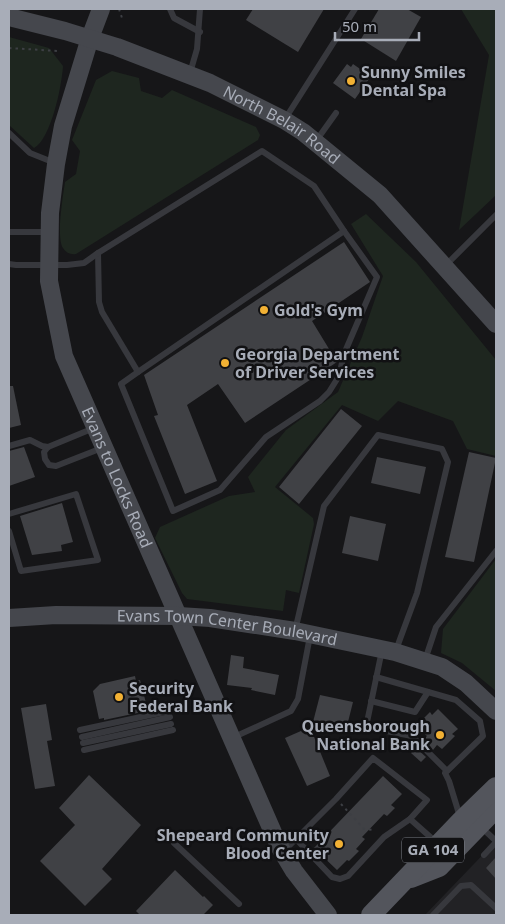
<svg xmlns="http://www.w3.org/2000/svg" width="505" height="924" font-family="'Noto Sans',sans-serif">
  <rect width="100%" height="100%" fill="#161618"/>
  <polygon fill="#222225" points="496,841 496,915 425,915"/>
  <g fill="#1e261f">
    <polygon points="461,9 496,9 496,195 459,230 489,55"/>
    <path d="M9,37L49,48L63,66C62,85 51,139 34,148L9,125Z"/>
    <path d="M112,71L139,78L141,91L162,98L172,90L256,127L260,135L258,140L76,254C71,255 66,253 63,248C56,237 63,196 65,182L76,174L80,151L72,140L96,80Z"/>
    <polygon points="366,214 416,262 496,360 496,456 467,449 453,421 398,401 378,421 342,405 275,487 313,518 314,524 299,593 286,590 283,611 187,599 182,593 155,538 160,527 229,496 255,492 248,477 286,430 338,392 362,337 383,276 351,224"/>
    <polygon points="496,559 496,691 462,663 441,653 443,629"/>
  </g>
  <g fill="#404145">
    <polygon points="253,9 324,9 298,52 246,20"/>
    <polygon points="379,9 407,9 421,17 396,61 361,39"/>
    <polygon points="347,64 351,67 353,64 366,73 364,76 369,79 355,99 333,83"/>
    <polygon points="344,242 370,282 312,321 337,362 245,423 218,384 187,405 217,481 185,494 154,416 158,415 144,375"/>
    <polygon points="9,386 13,386 21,425 9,428"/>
    <polygon points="341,409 362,426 299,504 279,487"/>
    <polygon points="24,447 35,477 9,486 9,451"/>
    <polygon points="469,452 496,458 474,562 445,557"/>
    <polygon points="377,457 426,467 420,494 371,483"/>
    <polygon points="62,503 73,542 61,545 62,551 32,555 20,516"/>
    <polygon points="350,516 386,524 378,561 342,553"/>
    <polygon points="231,655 244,657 243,668 279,675 275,695 251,690 252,688 227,685"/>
    <polygon points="135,676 136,681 140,680 146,703 140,704 142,712 104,720 104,718 99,719 93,691 100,684"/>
    <polygon points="320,695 353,702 346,730 313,722"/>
    <polygon points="46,704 52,740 47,741 55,786 35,789 21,708"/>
    <polygon points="438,709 458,729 452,734 455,736 442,749 437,745 433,750 423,740 427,736 420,729 425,723 422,720 430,712 432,715"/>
    <polygon points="310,727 330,776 307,786 285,738"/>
    <polygon points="416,748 426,757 421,762 411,753"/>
    <polygon points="89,775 141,825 102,869 112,879 85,906 40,861 75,825 59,808"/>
    <polygon points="383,776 402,794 391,805 395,808 387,816 384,814 362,837 365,839 356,849 359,851 349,861 347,860 337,870 314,848"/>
    <polygon points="496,857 496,879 486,868"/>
    <polygon points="175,870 203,897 204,896 213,905 203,915 140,915 136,911"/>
  </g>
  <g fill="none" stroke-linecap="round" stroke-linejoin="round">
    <g stroke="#3d3f44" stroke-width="2" stroke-dasharray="2.5 4" stroke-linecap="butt">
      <polyline points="119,9 123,21"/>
      <polyline points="9,48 58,51"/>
      <polyline points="341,804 364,829 375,830"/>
    </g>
    <g stroke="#37383d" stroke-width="6">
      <polyline points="170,9 174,18 200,32"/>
      <polyline points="190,73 197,49 200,9"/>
      <polyline points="285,119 355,9"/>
      <polyline points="9,133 30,153 55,163"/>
      <polyline points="316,141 336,113"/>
      <polygon points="262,151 314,186 344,231 138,372 102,312 99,302 98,253"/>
      <polyline points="9,232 48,232"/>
      <polyline points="9,264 16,265 67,265 84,263 98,253"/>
      <polyline points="445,266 496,215"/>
      <polyline points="138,372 121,384 173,511 220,490 266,437 320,401 329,392 339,376 344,354 377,277 344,231"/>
      <polyline points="94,428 48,447 44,452 45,459 49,465 56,466 102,448"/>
      <polyline points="9,446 30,440 42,446 48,447"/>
      <polyline points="9,514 76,494 98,560 21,571 9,531"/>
      <polyline points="295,631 324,506 378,435 442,449 448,462 417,593 396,650"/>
      <polyline points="382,650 366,727 412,736 447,771"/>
      <polyline points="425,660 436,627 496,551"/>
      <polyline points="376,677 456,700 480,721 483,736 445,773 449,781 460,817"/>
      <polyline points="371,701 415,712 428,692"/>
      <polyline points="80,730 169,711"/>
      <polyline points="82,737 170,717"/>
      <polyline points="232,738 291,711 298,699 310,636"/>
      <polyline points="83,743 171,724"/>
      <polyline points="84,750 173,730"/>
      <polyline points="481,827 496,841"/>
      <polyline points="296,839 332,877 340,879 348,876 384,837 410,819"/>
      <polyline points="174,843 239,904"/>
      <polyline points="284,851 336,799 373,758 427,800 410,819 436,842"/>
      <polyline points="484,855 496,842"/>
      <polyline points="433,915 461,886 471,885 496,908"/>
    </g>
    <g stroke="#45474d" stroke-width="18">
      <path id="s1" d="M101,9L90,38L63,126L56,164L50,213L49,281L64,356L279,846L294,871L328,915"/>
      <path id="s2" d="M9,17L65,31L117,47L210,83L284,120L303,132L380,195L496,324"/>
      <path id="s3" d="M9,618L56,615L179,616L210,618L295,631L395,652L442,667L466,683L496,711"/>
    </g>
    <g stroke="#53555c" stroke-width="20">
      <polyline points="411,878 439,867 496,808"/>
      <polyline points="371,915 461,821 496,787"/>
    </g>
  </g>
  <g fill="#f2b134" stroke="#111113" stroke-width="2">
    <circle cx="351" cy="81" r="5"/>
    <circle cx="264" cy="310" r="5"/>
    <circle cx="225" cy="363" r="5"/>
    <circle cx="119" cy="697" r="5"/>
    <circle cx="440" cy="735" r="5"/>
    <circle cx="339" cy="844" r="5"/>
  </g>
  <g text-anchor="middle" stroke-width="5" stroke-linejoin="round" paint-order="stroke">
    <rect fill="#111113" stroke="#7b7e86" stroke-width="1" x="402" y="837.5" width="62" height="25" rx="4"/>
    <g font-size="15" font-weight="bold" fill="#a8adb8">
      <text x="433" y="855">GA 104</text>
    </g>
    <g font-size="16" font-weight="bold" fill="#a8adb8" stroke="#111113" text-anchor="start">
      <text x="361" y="78">Sunny Smiles<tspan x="361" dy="18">Dental Spa</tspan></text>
      <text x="274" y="316">Gold's Gym</text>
      <text x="235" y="360">Georgia Department<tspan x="235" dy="18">of Driver Services</tspan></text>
      <text x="129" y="694">Security<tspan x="129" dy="18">Federal Bank</tspan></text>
      <text x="430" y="732" text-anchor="end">Queensborough<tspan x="430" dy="18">National Bank</tspan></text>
      <text x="329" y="841" text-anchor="end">Shepeard Community<tspan x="329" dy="18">Blood Center</tspan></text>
    </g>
    <g font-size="16" fill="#a8adb8" stroke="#111113">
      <text dy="6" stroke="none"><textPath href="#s2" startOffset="295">North Belair Road</textPath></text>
      <text dy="6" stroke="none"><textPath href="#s1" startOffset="488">Evans to Locks Road</textPath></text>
      <text dy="6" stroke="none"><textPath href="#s3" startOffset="219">Evans Town Center Boulevard</textPath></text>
    </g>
  </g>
  <rect width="505" height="924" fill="none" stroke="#a8adb8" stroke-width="20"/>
  <path d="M335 32v8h84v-8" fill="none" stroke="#a8adb8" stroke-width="2.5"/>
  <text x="342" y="32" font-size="15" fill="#a8adb8" stroke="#111113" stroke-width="4" paint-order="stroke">50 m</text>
</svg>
